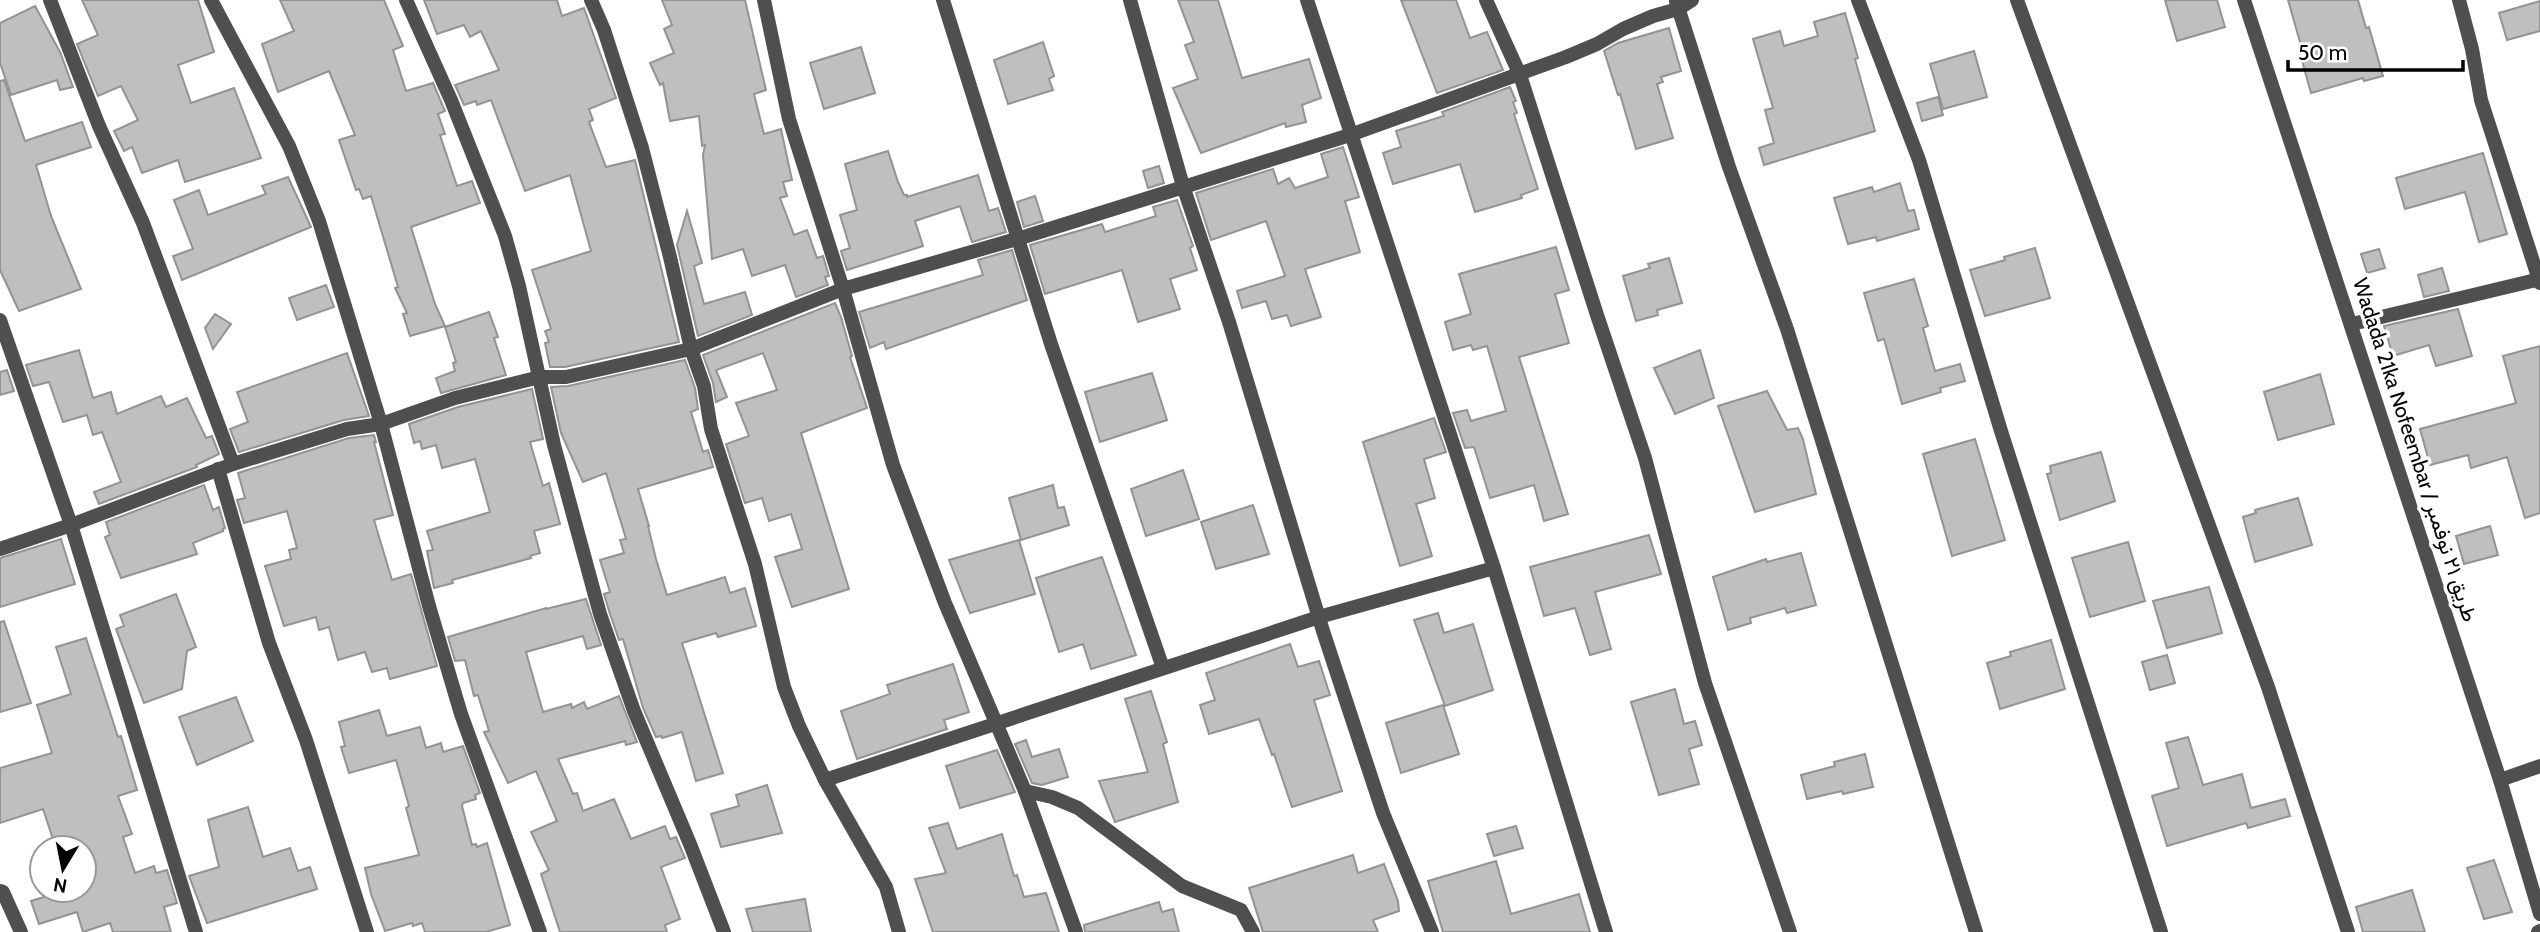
<svg xmlns="http://www.w3.org/2000/svg" width="2540" height="932" font-family="Cabin,Vazirmatn,sans-serif">
  <rect width="100%" height="100%" fill="#fff"/>
  <g fill="#bfbfbf" stroke="#939393" stroke-width="2">
    <polygon points="82,0 198,0 214,52 178,65 191,103 234,88 261,158 185,182 178,160 142,173 132,147 124,151 114,131 138,120 121,86 98,96 77,44 98,35"/>
    <polygon points="280,0 384,0 403,46 393,50 406,91 433,83 445,111 438,114 445,134 440,135 457,186 472,181 480,203 411,227 435,304 445,326 410,336 403,314 407,313 395,288 398,287 371,196 363,199 359,189 356,190 339,140 355,135 329,71 278,92 262,44 294,31"/>
    <polygon points="424,0 557,0 562,16 584,8 616,98 589,109 593,120 589,122 606,167 635,160 679,342 565,367 550,367 545,343 549,342 545,331 551,329 532,270 591,251 570,175 525,191 491,100 477,105 476,101 464,105 455,85 499,70 481,31 470,37 464,25 437,34"/>
    <polygon points="662,0 745,0 766,90 754,94 764,134 781,129 792,180 783,182 787,196 780,198 794,235 807,230 817,258 823,256 829,276 825,277 828,285 796,297 785,265 752,276 743,249 712,259 703,155 705,145 702,146 699,116 670,121 663,83 660,85 650,63 674,53 664,29 672,25"/>
    <polygon points="1178,0 1218,0 1242,78 1309,59 1321,98 1302,105 1306,122 1286,127 1285,123 1201,153 1173,88 1198,79 1185,45 1194,42"/>
    <polygon points="1401,0 1456,0 1470,38 1487,32 1503,70 1437,93"/>
    <polygon points="2165,0 2217,0 2225,27 2177,41"/>
    <polygon points="2288,0 2358,0 2366,28 2369,27 2383,76 2364,81 2363,78 2311,93 2301,57 2304,56"/>
    <polygon points="2540,1 2540,31 2507,40 2499,13"/>
    <polygon points="35,6 60,52 73,87 60,90 57,80 11,95 0,63 0,23"/>
    <polygon points="1845,13 1858,58 1855,59 1875,131 1764,165 1759,148 1774,143 1765,110 1773,108 1753,39 1780,31 1784,46 1818,36 1814,22"/>
    <polygon points="1669,28 1681,71 1661,77 1663,82 1657,84 1673,138 1636,149 1620,94 1618,95 1604,51 1618,43"/>
    <polygon points="1043,42 1054,76 1049,79 1053,90 1008,104 994,60"/>
    <polygon points="861,47 875,93 824,109 810,63"/>
    <polygon points="1974,51 1987,97 1943,109 1930,64"/>
    <polygon points="4,80 25,141 82,122 91,147 36,165 51,216 81,289 19,311 0,270 0,81"/>
    <polygon points="1510,87 1516,101 1513,102 1517,113 1514,114 1538,189 1521,195 1522,198 1475,212 1460,164 1393,184 1383,153 1401,147 1396,131 1444,116 1442,112"/>
    <polygon points="1938,97 1943,115 1922,121 1917,103"/>
    <polygon points="1343,147 1359,197 1345,201 1360,252 1305,269 1321,317 1291,326 1287,315 1272,319 1266,301 1242,308 1237,291 1285,276 1266,221 1211,240 1196,193 1273,169 1278,184 1289,178 1295,188 1328,177 1321,154"/>
    <polygon points="888,151 898,182 904,195 907,195 907,197 978,175 989,211 998,208 1006,232 972,242 960,206 915,221 923,246 847,270 841,251 850,248 840,215 857,210 845,164"/>
    <polygon points="2483,153 2507,234 2479,242 2465,192 2405,209 2396,178"/>
    <polygon points="1159,166 1164,183 1148,188 1143,171"/>
    <polygon points="288,177 311,227 182,280 173,256 193,249 174,200 199,190 208,215 266,194 262,186"/>
    <polygon points="1900,183 1908,211 1914,210 1919,229 1877,241 1876,237 1848,244 1834,198 1872,187 1874,192"/>
    <polygon points="1035,196 1043,221 1024,227 1017,202"/>
    <polygon points="1177,200 1193,246 1190,248 1197,270 1170,279 1180,309 1138,322 1122,270 1045,294 1030,245 1102,224 1105,232 1156,216 1153,207"/>
    <polygon points="687,211 702,263 694,266 704,304 745,292 752,315 698,336 677,245"/>
    <polygon points="1556,247 1569,290 1555,294 1569,343 1519,357 1568,514 1544,521 1534,485 1490,498 1474,447 1465,448 1453,413 1467,410 1471,421 1506,411 1487,346 1473,350 1471,345 1453,350 1445,322 1471,314 1459,274"/>
    <polygon points="2035,248 2050,298 1985,316 1970,270 2005,260 2004,257"/>
    <polygon points="2379,249 2385,268 2367,273 2361,254"/>
    <polygon points="1012,250 1027,300 886,349 884,342 870,348 859,312 983,275 978,260"/>
    <polygon points="1669,258 1682,303 1657,310 1658,315 1636,321 1623,276 1650,268 1648,264"/>
    <polygon points="2442,268 2449,291 2424,297 2418,275"/>
    <polygon points="1914,279 1928,326 1923,328 1935,371 1960,364 1965,381 1940,388 1941,392 1902,404 1884,339 1878,341 1864,293"/>
    <polygon points="326,285 334,307 297,320 289,298"/>
    <polygon points="835,303 841,317 852,356 850,357 867,408 801,433 849,589 792,607 775,557 802,549 791,514 769,521 762,498 745,503 726,444 749,436 736,403 777,390 763,353 716,370 727,397 716,402 713,383 703,355"/>
    <polygon points="2458,309 2472,356 2436,366 2429,345 2393,356 2384,326"/>
    <polygon points="489,312 498,337 494,338 506,375 441,393 436,378 455,371 453,363 456,362 445,327"/>
    <polygon points="215,314 231,324 213,349 205,328"/>
    <polygon points="2540,346 2540,513 2525,518 2507,457 2471,468 2468,455 2430,465 2420,429 2516,403 2503,356"/>
    <polygon points="79,350 93,398 111,392 117,414 161,396 166,407 187,398 206,438 212,436 219,454 196,465 197,467 99,504 94,492 121,482 102,432 93,435 87,415 63,422 49,382 33,386 26,365"/>
    <polygon points="1700,350 1714,398 1675,414 1654,368"/>
    <polygon points="347,353 369,416 344,420 239,452 230,429 248,422 237,392"/>
    <polygon points="685,360 695,388 698,409 691,412 703,452 708,450 713,467 638,489 649,526 648,526 656,559 667,595 725,577 730,593 745,588 756,626 718,637 716,633 682,643 723,773 696,781 682,732 662,738 661,736 656,737 643,708 623,639 619,640 609,611 604,594 610,592 600,560 624,553 620,540 626,539 606,473 583,482 561,433 551,387 568,386"/>
    <polygon points="7,370 14,391 0,395 0,372"/>
    <polygon points="1152,373 1167,420 1100,442 1085,392"/>
    <polygon points="2320,374 2334,424 2278,440 2264,392"/>
    <polygon points="532,389 543,439 530,442 543,486 549,483 560,524 534,531 540,553 530,556 531,558 452,580 453,583 434,588 427,551 433,550 427,531 490,512 475,459 442,468 436,445 422,449 420,441 414,443 409,424 458,407"/>
    <polygon points="1767,391 1787,430 1798,428 1803,439 1816,494 1755,512 1718,406"/>
    <polygon points="1434,418 1446,452 1424,459 1435,498 1416,504 1432,556 1400,566 1363,442"/>
    <polygon points="374,435 376,442 374,442 393,515 374,520 392,580 411,574 437,666 390,679 387,668 372,672 365,652 338,660 329,627 319,630 316,617 284,626 265,566 291,559 289,550 297,548 287,511 244,523 237,500 245,498 238,473 349,438"/>
    <polygon points="1975,439 2005,540 1952,556 1923,454"/>
    <polygon points="2101,452 2115,501 2060,520 2047,474 2051,473 2050,466"/>
    <polygon points="1183,470 1199,519 1146,536 1131,489"/>
    <polygon points="204,485 213,510 219,507 225,528 223,529 223,531 193,543 197,554 121,578 105,537 110,535 106,522"/>
    <polygon points="1053,485 1058,508 1064,507 1069,525 1021,540 1009,498"/>
    <polygon points="2298,498 2312,545 2255,562 2243,517 2256,513 2255,510"/>
    <polygon points="1253,505 1269,554 1216,569 1201,522"/>
    <polygon points="2490,526 2498,555 2464,564 2456,536"/>
    <polygon points="1649,535 1661,574 1595,592 1611,649 1590,655 1575,608 1544,616 1530,567"/>
    <polygon points="61,539 75,584 0,607 0,558"/>
    <polygon points="1019,540 1035,594 970,613 949,560"/>
    <polygon points="2128,542 2145,601 2090,617 2072,558"/>
    <polygon points="1801,553 1816,605 1787,613 1785,608 1750,618 1751,623 1728,630 1713,577 1766,559 1767,562"/>
    <polygon points="1102,557 1136,655 1091,669 1083,644 1059,652 1036,578"/>
    <polygon points="2209,587 2222,633 2167,648 2153,601"/>
    <polygon points="176,594 196,647 187,651 182,689 144,703 116,629 124,626 120,615"/>
    <polygon points="586,599 601,645 587,649 583,636 526,652 543,712 571,704 572,708 584,702 587,709 619,696 637,742 626,745 625,741 558,759 573,794 577,793 583,811 614,799 631,839 665,826 670,839 676,837 685,858 661,867 680,919 665,925 667,932 560,932 541,874 549,870 531,832 557,821 536,771 508,783 484,732 489,731 478,695 474,696 465,660 455,661 448,637 546,608 546,609"/>
    <polygon points="1438,613 1444,633 1473,624 1493,690 1445,706 1414,620"/>
    <polygon points="4,621 31,703 0,712 0,622"/>
    <polygon points="86,638 118,737 121,736 137,790 118,796 132,834 123,837 135,873 154,866 156,873 167,870 177,903 164,907 171,932 113,932 110,923 83,932 77,912 39,924 31,901 67,890 84,890 84,848 56,848 43,809 0,823 0,768 52,753 37,705 71,694 56,647"/>
    <polygon points="2051,640 2065,689 2000,709 1987,663 2011,656 2010,652"/>
    <polygon points="1290,644 1298,667 1319,661 1330,695 1314,700 1342,791 1292,807 1274,754 1272,755 1259,719 1209,734 1200,705 1215,700 1206,673"/>
    <polygon points="2167,655 2175,683 2150,690 2142,662"/>
    <polygon points="953,664 969,712 944,720 947,729 857,759 841,711 890,694 887,685"/>
    <polygon points="1675,689 1684,724 1695,721 1702,745 1689,749 1699,784 1659,795 1631,702"/>
    <polygon points="1151,691 1167,742 1163,744 1178,802 1115,822 1099,781 1148,772 1125,699"/>
    <polygon points="236,697 253,741 197,765 179,717"/>
    <polygon points="1443,705 1459,754 1401,773 1386,723"/>
    <polygon points="379,710 387,736 420,727 426,748 441,743 443,752 463,746 480,793 475,795 476,799 463,803 462,806 472,845 476,844 477,847 487,843 510,925 486,932 425,932 422,923 413,926 412,923 385,931 371,894 365,868 419,855 406,808 409,806 396,760 349,773 341,747 345,746 339,722"/>
    <polygon points="2188,737 2203,785 2242,774 2251,808 2285,799 2290,816 2248,828 2246,823 2167,846 2152,796 2179,788 2166,743"/>
    <polygon points="1026,740 1032,757 1059,749 1068,777 1042,785 1032,783 1015,744"/>
    <polygon points="997,750 1015,792 960,808 946,766"/>
    <polygon points="1865,754 1873,787 1843,794 1842,791 1807,799 1801,775 1835,766 1834,762"/>
    <polygon points="767,785 782,833 721,847 711,814 739,806 736,795"/>
    <polygon points="248,807 263,857 290,848 298,871 310,867 317,889 207,923 189,876 219,867 208,820"/>
    <polygon points="948,823 957,849 1002,834 1014,876 1017,875 1024,897 1046,893 1059,932 933,932 915,879 946,873 929,828"/>
    <polygon points="1516,826 1523,848 1494,856 1487,834"/>
    <polygon points="1353,855 1358,873 1384,864 1398,901 1399,911 1373,920 1378,932 1263,932 1249,888"/>
    <polygon points="2494,860 2512,912 2484,919 2467,868"/>
    <polygon points="1496,861 1511,914 1579,894 1590,932 1443,932 1428,881"/>
    <polygon points="2412,890 2425,932 2363,932 2356,907"/>
    <polygon points="805,899 811,932 753,932 746,909"/>
    <polygon points="1159,902 1162,912 1173,909 1179,932 1085,932 1084,925"/>
  </g>
  <g fill="none" stroke-linecap="round" stroke-linejoin="round">
    <g stroke="#4f4f4f" stroke-width="14">
      <polyline points="50,0 99,126 143,223 233,464"/>
      <polyline points="211,0 289,146 319,221 381,424 429,606 461,714 540,932"/>
      <polyline points="406,0 451,100 505,236 519,286 554,445 600,614 634,711 690,844 724,932"/>
      <polyline points="591,0 604,30 642,148 670,257 691,349 704,386 711,429 755,564 784,687 799,726 825,780 1319,617 1494,568"/>
      <polyline points="764,0 789,119 843,289 893,465 945,603 1025,791 1076,932"/>
      <polyline points="943,0 1051,344 1163,668"/>
      <polyline points="1130,0 1183,186 1229,322 1323,631 1383,813 1432,932"/>
      <polyline points="1307,0 1494,568 1606,932"/>
      <polyline points="1486,0 1520,75 1597,315 1645,458 1705,683 1790,932"/>
      <polyline points="1858,0 1919,160 2001,431 2161,932"/>
      <polyline points="2017,0 2268,687 2348,932"/>
      <polyline points="2459,0 2472,49 2481,100 2540,283"/>
      <polyline points="1676,1 1729,167 1787,329 1976,932"/>
      <polyline points="0,320 71,525 196,932"/>
      <polyline points="2352,324 2540,279"/>
      <polyline points="218,469 269,643 306,740 367,932"/>
      <polyline points="0,549 71,525 233,464 347,429 381,424 455,398 540,377 566,377 691,349 843,289 1027,236 1350,135 1566,57 1597,44 1623,29 1653,16 1678,9 1692,0"/>
      <polyline points="825,780 886,887 899,932"/>
      <polyline points="2500,780 2540,766"/>
      <polyline points="1025,791 1052,797 1078,808 1182,886 1241,910 1253,932"/>
      <polyline points="0,891 3,892 21,932"/>
      <polyline points="2538,932 2540,931"/>
    </g>
    <polyline stroke="#4f4f4f" stroke-width="14" points="2244,0 2500,780 2540,914"/>
  </g>
  <g text-anchor="middle" stroke-width="7" stroke-linejoin="round" paint-order="stroke">
    <g font-size="21" fill="#000" stroke="#fff">
      <text transform="translate(2415 450) rotate(72)" y="7">Wadada 21ka Nofeembar / طريق ٢١ نوفمبر</text>
    </g>
  </g>
  <g transform="translate(63 869) rotate(190)"><circle r="33" fill="#ffffff" stroke="#999999" stroke-width="2"/>
  <path d="M0-5L12 26L0 18L-12 26Z" fill="#000000"/>
  <text y="-10" font-size="19" font-weight="bold" text-anchor="middle" fill="#000000">N</text>
  </g>
  <path d="M2288 60v10h175v-10" fill="none" stroke="#000000" stroke-width="3.5"/>
  <text x="2298" y="60" font-size="21" fill="#000000" stroke="#ffffff" stroke-width="5" paint-order="stroke">50 m</text>
</svg>
